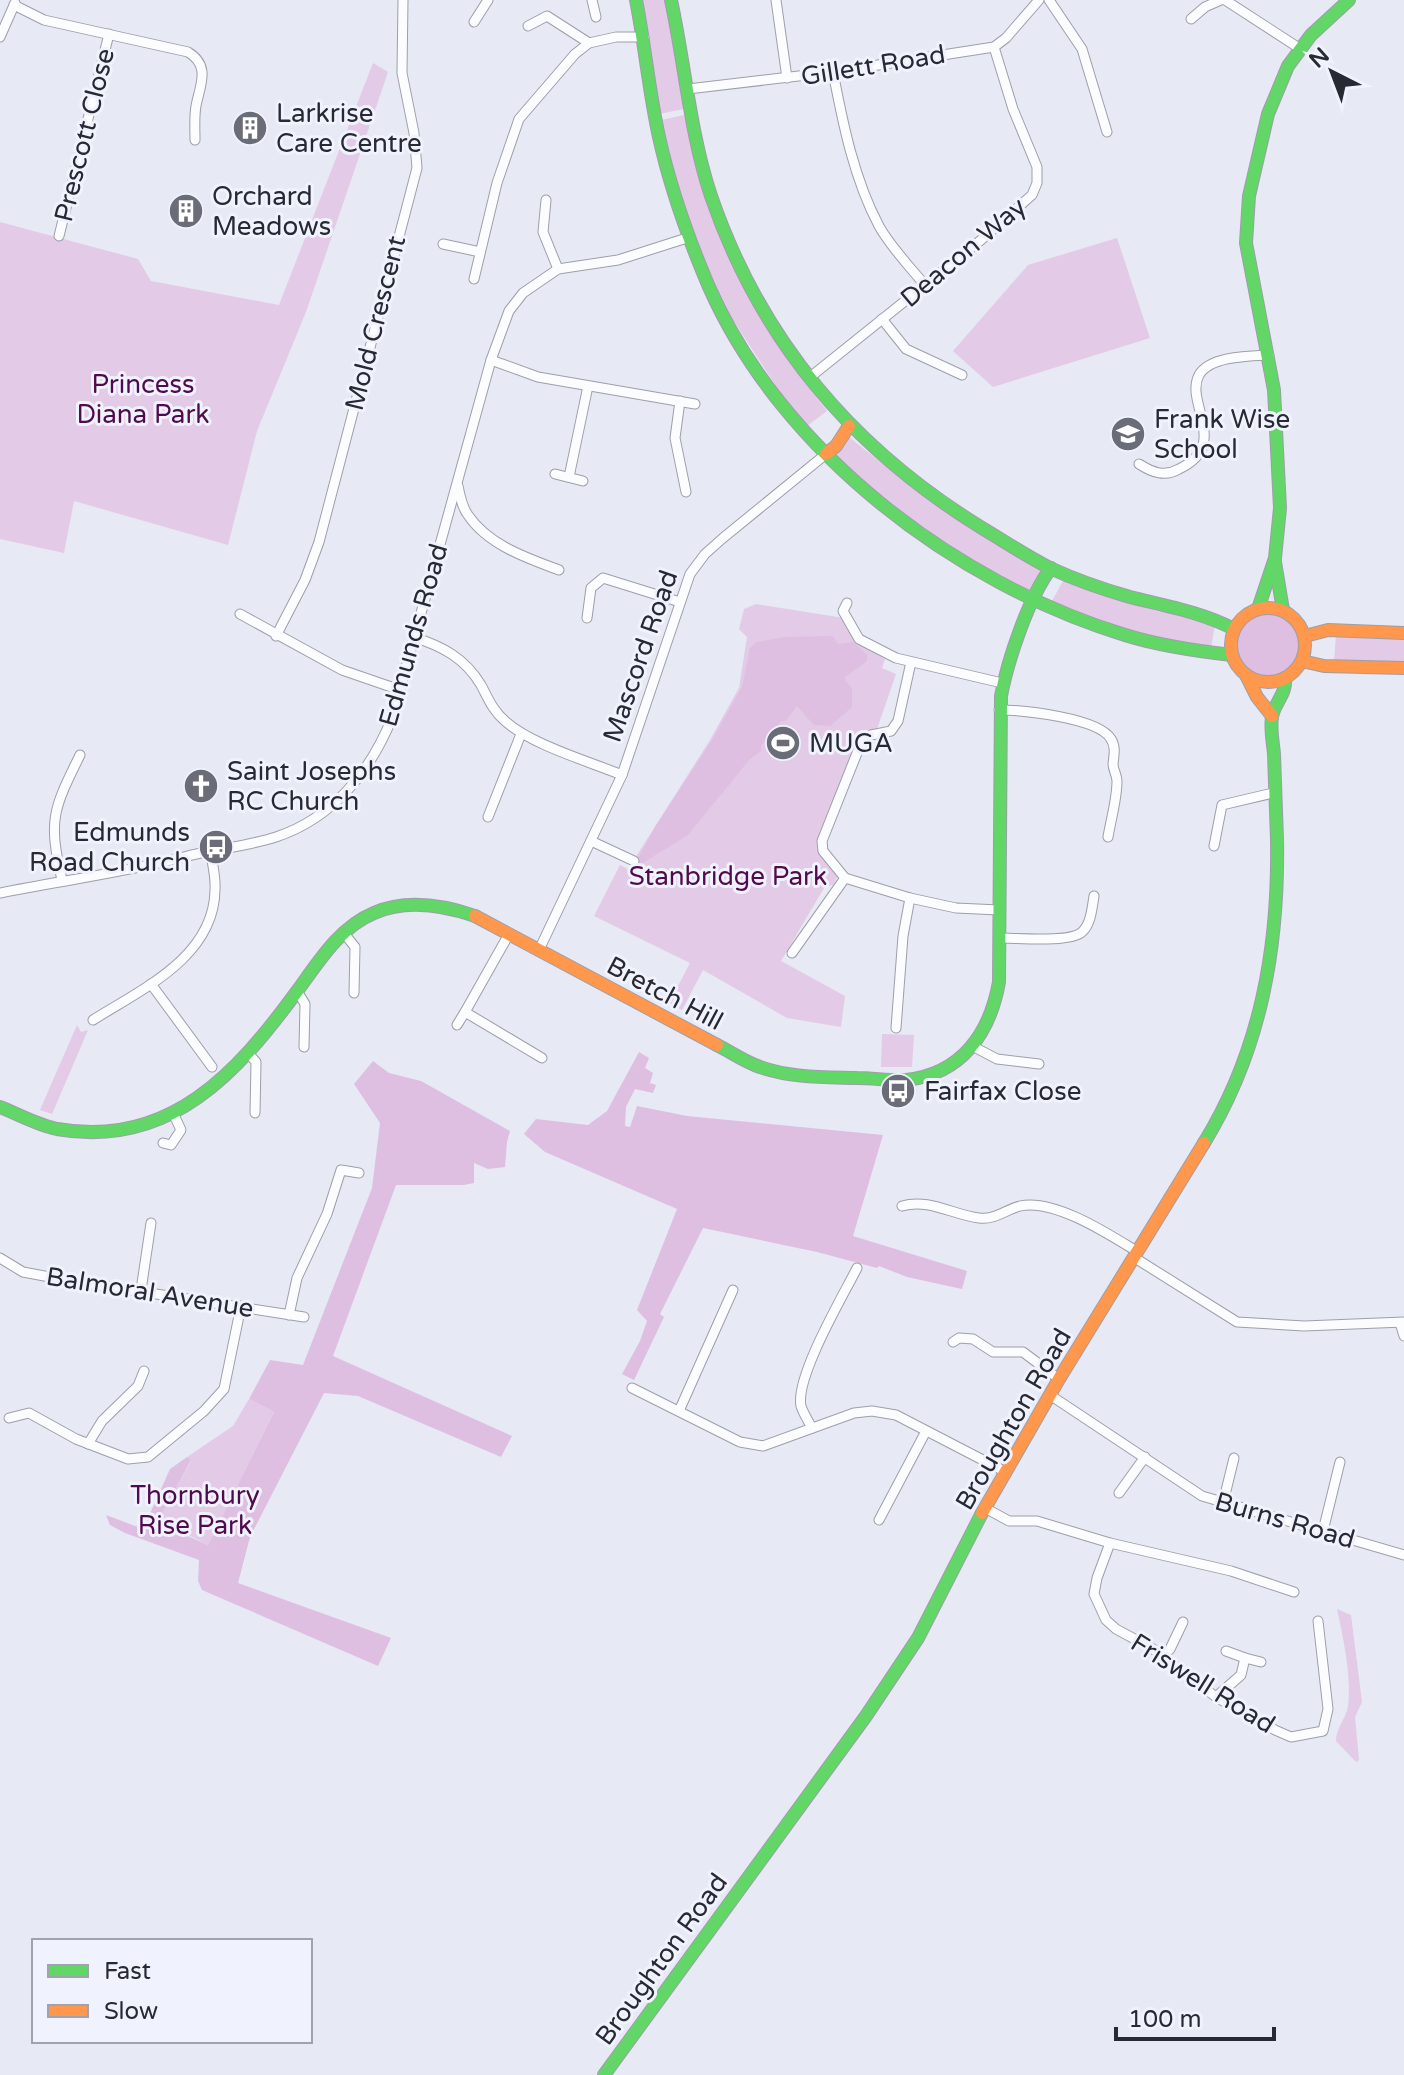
<svg xmlns="http://www.w3.org/2000/svg" width="1404" height="2075" font-family="'Varela Round',sans-serif">
  <rect width="100%" height="100%" fill="#e7e9f5"/>
  <g fill="#e3cae6">
    <polygon points="641,0 668,0 684,109 659,114"/>
    <polygon points="373,63 388,72 306,312 257,431 228,545 74,501 64,553 0,539 0,222 138,259 151,281 279,305"/>
    <polygon points="684,115 706,198 719,233 788,361 827,411 807,426 776,386 722,303 675,181 661,120"/>
    <polygon points="1117,238 1150,338 993,387 953,351 1028,265"/>
    <path d="M849,437C911,487 973,534 1044,570L1032,591C958,561 892,507 833,455L843,447Z"/>
    <path d="M1064,579L1132,604L1215,624L1211,648C1156,639 1103,623 1052,601Z"/>
    <path d="M756,604L844,618C854,648 863,644 885,659L882,668L896,674L877,729L861,736L856,744L818,839V847L833,866L837,877L834,884L824,888L781,961L845,996L841,1027L787,1018L703,970L682,1010L669,1003L690,963L594,916L620,865L628,869L710,740L739,688L747,637L739,629L744,609Z"/>
    <polygon points="1336,635 1404,638 1404,667 1334,663"/>
    <polygon points="77,1025 81,1032 88,1030 52,1114 40,1110"/>
    <polygon points="882,1034 914,1035 912,1067 881,1067"/>
    <polygon points="249,1399 274,1412 208,1545 159,1520 191,1461 187,1457 233,1426"/>
    <path d="M1337,1609L1351,1615L1362,1702L1355,1717L1359,1760L1356,1762L1336,1741C1336,1728 1346,1719 1348,1706C1352,1678 1343,1637 1337,1609Z"/>
  </g>
  <g fill="#debfe1">
    <circle cx="1269" cy="645" r="33"/>
    <polygon points="833,636 838,644 853,642 867,655 867,661 844,678 852,689 852,707 830,726 814,725 797,706 786,721 781,721 761,746 761,751 749,760 688,835 641,864 637,860 655,827 712,740 742,687 750,648 756,642 786,637"/>
    <polygon points="639,1052 649,1058 645,1068 653,1073 650,1083 656,1085 653,1093 635,1089 626,1107 625,1126 630,1127 637,1106 687,1116 883,1135 853,1236 967,1271 962,1289 907,1277 879,1266 877,1268 817,1252 703,1228 660,1314 664,1317 634,1380 622,1374 640,1341 647,1321 637,1310 677,1209 545,1152 524,1134 536,1119 588,1125 607,1111"/>
    <polygon points="373,1061 389,1073 421,1081 510,1131 507,1142 505,1167 488,1169 474,1163 474,1183 464,1185 396,1185 333,1356 512,1436 501,1457 358,1396 324,1393 250,1537 238,1583 391,1638 378,1666 202,1590 198,1581 199,1560 125,1533 110,1525 106,1515 143,1529 170,1469 187,1457 191,1460 159,1520 174,1530 208,1545 274,1412 249,1399 270,1360 303,1365 372,1188 380,1123 354,1084"/>
  </g>
  <g fill="none" stroke-linecap="round" stroke-linejoin="round">
    <g stroke="#9d9fa9" stroke-width="11">
      <g id="street">
        <polyline points="592,0 596,17"/>
        <polyline points="776,0 787,78"/>
        <polyline points="1049,0 1082,49 1107,132"/>
        <polyline points="1225,0 1299,48"/>
        <path d="M14,5L44,20L188,52C211,66 200,85 196,106C194,117 195,129 195,140"/>
        <polyline points="1191,19 1205,7 1221,0"/>
        <polyline points="474,22 488,0"/>
        <polyline points="528,26 547,16 589,43"/>
        <polyline points="0,37 15,3"/>
        <path d="M833,72C843,124 854,179 879,226C890,246 909,266 924,284"/>
        <polyline points="688,89 833,72 994,47 1006,38 1039,0"/>
        <polyline points="546,200 543,232 558,269"/>
        <polyline points="59,236 109,34"/>
        <polyline points="443,244 480,252"/>
        <polyline points="474,279 497,183 519,119 575,54 589,43 616,37 644,37"/>
        <polyline points="882,319 906,349 962,375"/>
        <polyline points="491,360 538,377 695,404"/>
        <polyline points="809,378 981,240 1032,195 1037,183 1037,167 1013,109 994,47"/>
        <polyline points="680,401 675,438 686,492"/>
        <path d="M1139,464C1153,473 1165,477 1179,469C1231,444 1184,403 1199,375C1210,356 1249,356 1269,355"/>
        <polyline points="555,474 583,481"/>
        <polyline points="569,477 588,386"/>
        <path d="M458,486C460,496 462,507 468,515C488,545 527,558 559,570"/>
        <polyline points="847,603 843,611 859,639 896,658 1002,683"/>
        <polyline points="240,614 342,670 400,690"/>
        <polyline points="587,618 591,588 603,578 680,602"/>
        <polyline points="276,636 305,580 319,542 417,168 414,133 402,73 403,0"/>
        <path d="M413,637C442,646 465,658 481,685C488,698 493,711 505,721C532,745 588,761 622,775"/>
        <path d="M999,710C1023,710 1099,718 1111,739C1116,747 1114,755 1113,764C1113,770 1117,775 1117,781C1117,799 1111,819 1108,837"/>
        <polyline points="488,817 521,734"/>
        <polyline points="591,841 634,861"/>
        <polyline points="1214,846 1222,805 1273,793"/>
        <polyline points="845,878 823,851 822,841 861,743 871,735 891,731 898,721 911,662"/>
        <path d="M62,880C48,819 53,810 80,755"/>
        <path d="M0,893C60,881 121,873 180,858C212,849 245,847 276,837C333,818 370,772 392,718L491,360L509,311L523,293L558,269L618,260L690,237"/>
        <polyline points="343,932 355,947 354,993"/>
        <polyline points="509,934 465,1012 542,1058"/>
        <path d="M1000,938C1018,938 1070,943 1082,932C1091,924 1092,908 1094,896"/>
        <polyline points="539,950 622,775 690,574 705,554 723,538 826,454"/>
        <polyline points="792,953 845,878 910,898 956,908 999,910"/>
        <polyline points="151,984 212,1067"/>
        <polyline points="297,991 305,1004 304,1047"/>
        <path d="M93,1020C142,989 214,957 215,890C216,877 212,864 211,852"/>
        <polyline points="457,1025 465,1012"/>
        <polyline points="896,1028 903,936 910,898"/>
        <polyline points="976,1048 997,1059 1039,1064"/>
        <polyline points="248,1053 256,1062 255,1113"/>
        <polyline points="163,1143 171,1145 181,1130 174,1115"/>
        <path d="M902,1206C929,1198 953,1215 979,1218C995,1220 1005,1210 1020,1206C1054,1198 1110,1235 1138,1252"/>
        <polyline points="0,1258 23,1272 66,1280 304,1317"/>
        <polyline points="1135,1258 1237,1322 1304,1326 1404,1322"/>
        <polyline points="141,1290 151,1223"/>
        <polyline points="289,1315 297,1278 327,1214 341,1170 359,1173"/>
        <polyline points="1400,1323 1404,1336"/>
        <polyline points="953,1342 959,1338 973,1339 993,1352 1023,1352 1059,1379"/>
        <polyline points="632,1388 740,1442 763,1446 854,1413 872,1411 896,1415 1006,1472"/>
        <polyline points="1050,1395 1202,1496 1404,1555"/>
        <polyline points="679,1411 733,1290"/>
        <polyline points="9,1418 29,1413 76,1439 128,1459 148,1457 204,1411 224,1389 241,1306"/>
        <path d="M812,1428C809,1422 803,1413 801,1406C795,1377 843,1296 857,1268"/>
        <polyline points="88,1444 102,1421 138,1386 144,1371"/>
        <polyline points="1119,1493 1145,1457"/>
        <polyline points="1223,1503 1234,1458"/>
        <polyline points="985,1508 1009,1521 1037,1521 1110,1543 1097,1578 1094,1594 1106,1620 1116,1629 1153,1649 1216,1697 1275,1730 1291,1737 1323,1731 1328,1709 1318,1621"/>
        <polyline points="879,1520 925,1433"/>
        <polyline points="1323,1531 1340,1462"/>
        <polyline points="1110,1543 1231,1571 1294,1592"/>
        <polyline points="1226,1651 1245,1658"/>
        <polyline points="1163,1656 1170,1649 1183,1622"/>
        <polyline points="1216,1697 1241,1675 1245,1658 1261,1662"/>
      </g>
    </g>
    <g stroke="#9d9fa9" stroke-width="14">
      <g id="fast">
        <path d="M636,0C645,46 649,92 659,137C670,187 689,240 709,287C782,452 955,583 1125,635C1160,646 1196,651 1232,655"/>
        <path d="M671,0C685,65 690,133 711,196C761,341 852,448 982,528C1004,541 1026,556 1050,568C1076,580 1102,589 1130,597C1166,606 1201,612 1234,629"/>
        <polyline points="1275,562 1283,610"/>
        <polyline points="1258,609 1275,558 1280,508 1274,390 1246,243 1249,196 1268,114 1288,66 1311,35 1349,0"/>
        <path d="M717,1045C731,1052 745,1062 760,1067C790,1078 826,1077 857,1078C874,1078 890,1081 906,1080C962,1074 990,1033 999,982L1001,696C1008,659 1029,597 1051,568"/>
        <path d="M0,1107C18,1114 37,1125 57,1129C170,1149 238,1072 298,990C319,961 340,927 374,913C406,899 443,905 475,916"/>
        <path d="M1204,1143C1261,1050 1279,947 1277,839C1276,811 1275,782 1274,754C1273,742 1270,729 1272,717C1274,703 1287,694 1285,678"/>
        <polyline points="604,2075 866,1716 918,1638 982,1513"/>
      </g>
    </g>
    <g stroke="#9d9fa9" stroke-width="14">
      <g id="slow">
        <polyline points="826,454 836,446 849,426"/>
        <circle cx="1268" cy="645" r="37"/>
        <polyline points="1305,636 1328,630 1404,633"/>
        <polyline points="1302,661 1324,666 1404,668"/>
        <polyline points="1246,675 1257,697 1272,716"/>
        <polyline points="475,916 717,1045"/>
        <polyline points="982,1513 1059,1379 1204,1143"/>
      </g>
    </g>
    <use href="#street" stroke="#fbfcfe" stroke-width="9"/>
    <use href="#fast" stroke="#63d668" stroke-width="12"/>
    <use href="#slow" stroke="#ff974d" stroke-width="12"/>
  </g>
  <defs>
    <g id="building-disc" transform="scale(1.8)"><circle r="9.5" fill="#6a6c77" stroke="#f0f2fe"/><path d="M-4-6H4V6H1V3H-1V6H-4ZM-2.5-4.3h1.7v1.8h-1.7ZM.8-4.3h1.7v1.8H.8ZM-2.5-1h1.7V.8h-1.7ZM.8-1h1.7V.8H.8Z" fill="#fff"/></g>
    <g id="school-disc" transform="scale(1.8)"><circle r="9.5" fill="#6a6c77" stroke="#f0f2fe"/><path d="M0-5L7-2L0 1L-7-2ZM-4 1L0 2.5L4 1V4Q0 6-4 4Z" fill="#fff"/></g>
    <g id="stadium-disc" transform="scale(1.8)"><circle r="9.5" fill="#6a6c77" stroke="#f0f2fe"/><path d="M0-5a6.5 5 0 1 0 0 10a6.5 5 0 1 0 0-10ZM-3.5-1.8h7v3.6h-7Z" fill="#fff"/></g>
    <g id="church-disc" transform="scale(1.8)"><circle r="9.5" fill="#6a6c77" stroke="#f0f2fe"/><path d="M-1.2-6h2.4v3.5h3.3v2.4h-3.3V6h-2.4V-.1h-3.3v-2.4h3.3Z" fill="#fff"/></g>
    <g id="bus-disc" transform="scale(1.8)"><circle r="9.5" fill="#6a6c77" stroke="#f0f2fe"/><path d="M-5-6H5V4H4V6H2V4H-2V6H-4V4H-5ZM-3.5-4V0h7V-4ZM-3.5 1.2v1.5H-2V1.2ZM2 1.2v1.5H3.5V1.2Z" fill="#fff"/></g>
  </defs>
  <g fill-rule="evenodd">
    <use href="#building-disc" x="250" y="128"/>
    <use href="#building-disc" x="186" y="211"/>
    <use href="#school-disc" x="1128" y="434"/>
    <use href="#stadium-disc" x="783" y="743"/>
    <use href="#church-disc" x="201" y="786"/>
    <use href="#bus-disc" x="216" y="847"/>
    <use href="#bus-disc" x="898" y="1091"/>
  </g>
  <g text-anchor="middle" stroke-width="6" stroke-linejoin="round" paint-order="stroke">
    <g font-size="26" fill="#272933" stroke="#f0f2fe">
      <text transform="translate(873 65) rotate(-9)" y="9">Gillett Road</text>
      <text transform="translate(84 135) rotate(-76)" y="9">Prescott Close</text>
      <text transform="translate(963 252) rotate(-40)" y="9">Deacon Way</text>
      <text transform="translate(375 323) rotate(-76)" y="9">Mold Crescent</text>
      <text transform="translate(413 635) rotate(-74)" y="9">Edmunds Road</text>
      <text transform="translate(640 656) rotate(-71)" y="9">Mascord Road</text>
      <text transform="translate(665 993) rotate(28)" y="9">Bretch Hill</text>
      <text transform="translate(150 1292) rotate(9)" y="9">Balmoral Avenue</text>
      <text transform="translate(1013 1419) rotate(-60)" y="9">Broughton Road</text>
      <text transform="translate(1285 1520) rotate(16)" y="9">Burns Road</text>
      <text transform="translate(1203 1683) rotate(32)" y="9">Friswell Road</text>
      <text transform="translate(661 1959) rotate(-54)" y="9">Broughton Road</text>
    </g>
    <g font-size="26" fill="#272933" stroke="#f0f2fe" text-anchor="start">
      <text x="276" y="122">Larkrise<tspan x="276" dy="30">Care Centre</tspan></text>
      <text x="212" y="205">Orchard<tspan x="212" dy="30">Meadows</tspan></text>
      <text x="1154" y="428">Frank Wise<tspan x="1154" dy="30">School</tspan></text>
      <text x="809" y="752">MUGA</text>
      <text x="227" y="780">Saint Josephs<tspan x="227" dy="30">RC Church</tspan></text>
      <text x="190" y="841" text-anchor="end">Edmunds<tspan x="190" dy="30">Road Church</tspan></text>
      <text x="924" y="1100">Fairfax Close</text>
    </g>
    <g font-size="26" fill="#500b4e" stroke="#f0f2fe">
      <text x="143" y="393">Princess<tspan x="143" dy="30">Diana Park</tspan></text>
      <text x="728" y="885">Stanbridge Park</text>
      <text x="195" y="1504">Thornbury<tspan x="195" dy="30">Rise Park</tspan></text>
    </g>
  </g>
  <rect x="32" y="1939" width="280" height="104" fill="#f0f2fe" stroke="#a0a2ad" stroke-width="2"/>
  <rect x="48" y="1965" width="40" height="12" fill="#63d668" stroke="#a0a2ad" stroke-width="2"/>
  <text x="104" y="1979" font-size="24" fill="#272933">Fast</text>
  <rect x="48" y="2005" width="40" height="12" fill="#ff974d" stroke="#a0a2ad" stroke-width="2"/>
  <text x="104" y="2019" font-size="24" fill="#272933">Slow</text>
  <g transform="translate(1332 72) rotate(318)" stroke="#f0f2fe" stroke-width="6" paint-order="stroke">
  <path d="M0-6L14 30L0 20L-14 30Z" fill="#272933"/>
  <text y="-12" font-size="22" font-weight="bold" text-anchor="middle" fill="#272933">N</text>
  </g>
  <path d="M1116 2027v12h158v-12" fill="none" stroke="#272933" stroke-width="4"/>
  <text x="1128" y="2027" font-size="24" fill="#272933" stroke="#f0f2fe" stroke-width="6" paint-order="stroke">100 m</text>
</svg>
